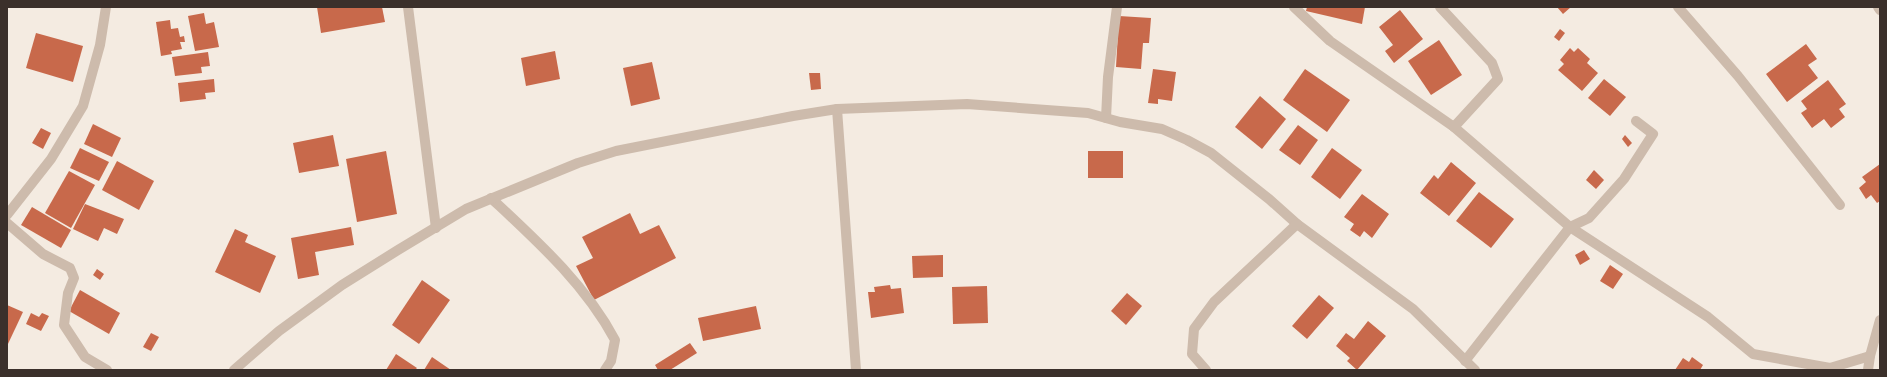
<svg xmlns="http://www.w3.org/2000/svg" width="1887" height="377" font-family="'Work Sans',sans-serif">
  <rect width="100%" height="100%" fill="#f4ebe1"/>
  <g fill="#c8694b">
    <polygon points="317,7 382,7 385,22 321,33"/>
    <polygon points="1307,7 1365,7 1362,24 1306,11"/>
    <polygon points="1557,7 1571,7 1563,14"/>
    <polygon points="1400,10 1423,39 1394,63 1385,51 1393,45 1379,27"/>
    <polygon points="204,13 206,24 214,22 219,47 195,51 188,16"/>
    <polygon points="1119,16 1151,18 1149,43 1143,43 1141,69 1116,67"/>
    <polygon points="170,20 171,29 178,28 180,37 184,36 185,42 180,42 182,49 171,51 172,54 161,56 156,22"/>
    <polygon points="1560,29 1565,33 1559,41 1554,37"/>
    <polygon points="36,33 83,46 73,82 26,68"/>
    <polygon points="1439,40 1462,75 1431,95 1408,61"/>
    <polygon points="1806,44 1817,59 1808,65 1818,78 1787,102 1766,74"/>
    <polygon points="1570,48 1574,52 1578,48 1590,59 1587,63 1598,73 1582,91 1558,70 1564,64 1560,60"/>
    <polygon points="555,51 560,79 526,86 521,58"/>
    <polygon points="208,52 210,66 201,67 202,73 175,76 172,57"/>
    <polygon points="652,62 660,99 631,106 623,68"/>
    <polygon points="1153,69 1176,72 1172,101 1158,99 1158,104 1148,103"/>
    <polygon points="1305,69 1350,100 1327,132 1283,100"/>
    <polygon points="809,73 820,73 821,89 811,90"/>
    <polygon points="214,79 215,92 205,93 206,99 180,102 178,83"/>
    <polygon points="1604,79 1626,97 1610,116 1588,98"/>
    <polygon points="1828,80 1846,104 1839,109 1845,117 1831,128 1824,119 1812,128 1801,113 1807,109 1801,101"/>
    <polygon points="1260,96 1286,119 1262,149 1235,127"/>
    <polygon points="93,124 121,138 112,157 84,144"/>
    <polygon points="1298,125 1318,140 1300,165 1279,150"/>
    <polygon points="41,128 51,133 43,149 32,143"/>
    <polygon points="333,135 339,166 299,173 293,143"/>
    <polygon points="1625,135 1632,143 1628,147 1622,139"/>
    <polygon points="80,148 109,162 99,181 70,168"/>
    <polygon points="1332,148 1362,170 1340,199 1311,177"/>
    <polygon points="386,151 397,214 357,222 346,159"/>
    <rect x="1088" y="151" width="35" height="27"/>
    <polygon points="117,161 154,181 139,210 102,190"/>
    <polygon points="1451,162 1476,183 1449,216 1420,193 1434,175 1438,179"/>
    <polygon points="1880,164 1880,201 1877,203 1871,195 1866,199 1859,188 1866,182 1862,177"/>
    <polygon points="1594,170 1604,180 1596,189 1586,180"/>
    <polygon points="69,171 95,185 71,228 45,213"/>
    <polygon points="1479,192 1514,219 1491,248 1456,221"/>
    <polygon points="1362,194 1389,214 1372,238 1364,231 1360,237 1350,230 1354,224 1344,217"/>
    <polygon points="85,204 124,219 117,234 104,228 98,241 73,229"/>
    <polygon points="32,207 71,230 61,248 21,225"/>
    <polygon points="630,213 640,234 659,225 676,258 594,300 576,266 593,258 582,237"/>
    <polygon points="351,227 354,245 315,252 319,275 298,279 291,238"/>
    <polygon points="235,229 248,235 245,242 276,256 260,293 215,272"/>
    <polygon points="1584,250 1590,259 1580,265 1575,255"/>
    <polygon points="943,255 943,277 913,278 912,256"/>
    <polygon points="1610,265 1623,274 1613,289 1600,281"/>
    <polygon points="97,269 104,274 100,280 93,275"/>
    <polygon points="422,280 450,300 419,344 392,325"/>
    <polygon points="890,285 891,289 901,288 904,313 871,318 868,292 875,292 874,287"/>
    <polygon points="987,286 988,323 953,324 952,287"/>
    <polygon points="80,290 120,313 109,334 69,311"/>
    <polygon points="1127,293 1142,306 1126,325 1111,311"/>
    <polygon points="1319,295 1334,308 1307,339 1292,326"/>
    <polygon points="7,305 23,312 7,346"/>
    <polygon points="756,306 761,329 703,341 698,318"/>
    <polygon points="31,313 39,317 42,313 49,316 41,331 26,324"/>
    <polygon points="1368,321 1386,336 1357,370 1347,361 1350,358 1336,346 1346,333 1354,339"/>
    <polygon points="151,333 159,337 151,351 143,347"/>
    <polygon points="690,343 697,353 670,370 658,370 655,365"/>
    <polygon points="396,354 417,368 415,370 386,370"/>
    <polygon points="432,357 451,370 424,370"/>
    <polygon points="1692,357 1703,365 1700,370 1675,370 1683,358 1689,362"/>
  </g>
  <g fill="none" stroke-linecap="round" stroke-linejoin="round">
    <g stroke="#cdbbac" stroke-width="10">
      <polyline points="408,7 436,228"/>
      <polyline points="1294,7 1330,41 1454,127 1570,227 1708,317 1753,354 1830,368 1870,356"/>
      <polyline points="1440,7 1492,63 1498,79 1454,127"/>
      <polyline points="1678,7 1738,76 1840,205"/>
      <polyline points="1878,7 1880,10"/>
      <polyline points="837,109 856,370"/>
      <polyline points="1106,118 1108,77 1117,7"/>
      <path d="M491,198C537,241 585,284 615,340L611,361L605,370"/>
      <polyline points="7,215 51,159 83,106 100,45 106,7"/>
      <polyline points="7,223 43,254 70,268 74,278 68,293 64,325 85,357 107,370"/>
      <polyline points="1465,361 1570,227 1589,218 1624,179 1653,134 1636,121"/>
      <polyline points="234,370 279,331 342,285 398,250 466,209 578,163 616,151 793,116 837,109 967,104 1088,113 1120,122 1162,129 1187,140 1211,153 1269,199 1297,224 1413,309 1475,370"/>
      <polyline points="1206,370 1192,354 1194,329 1214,302 1297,224"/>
      <polyline points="1868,370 1870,356 1880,320"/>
    </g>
  </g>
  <rect width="1887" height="377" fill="none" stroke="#3b302b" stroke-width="16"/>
</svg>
